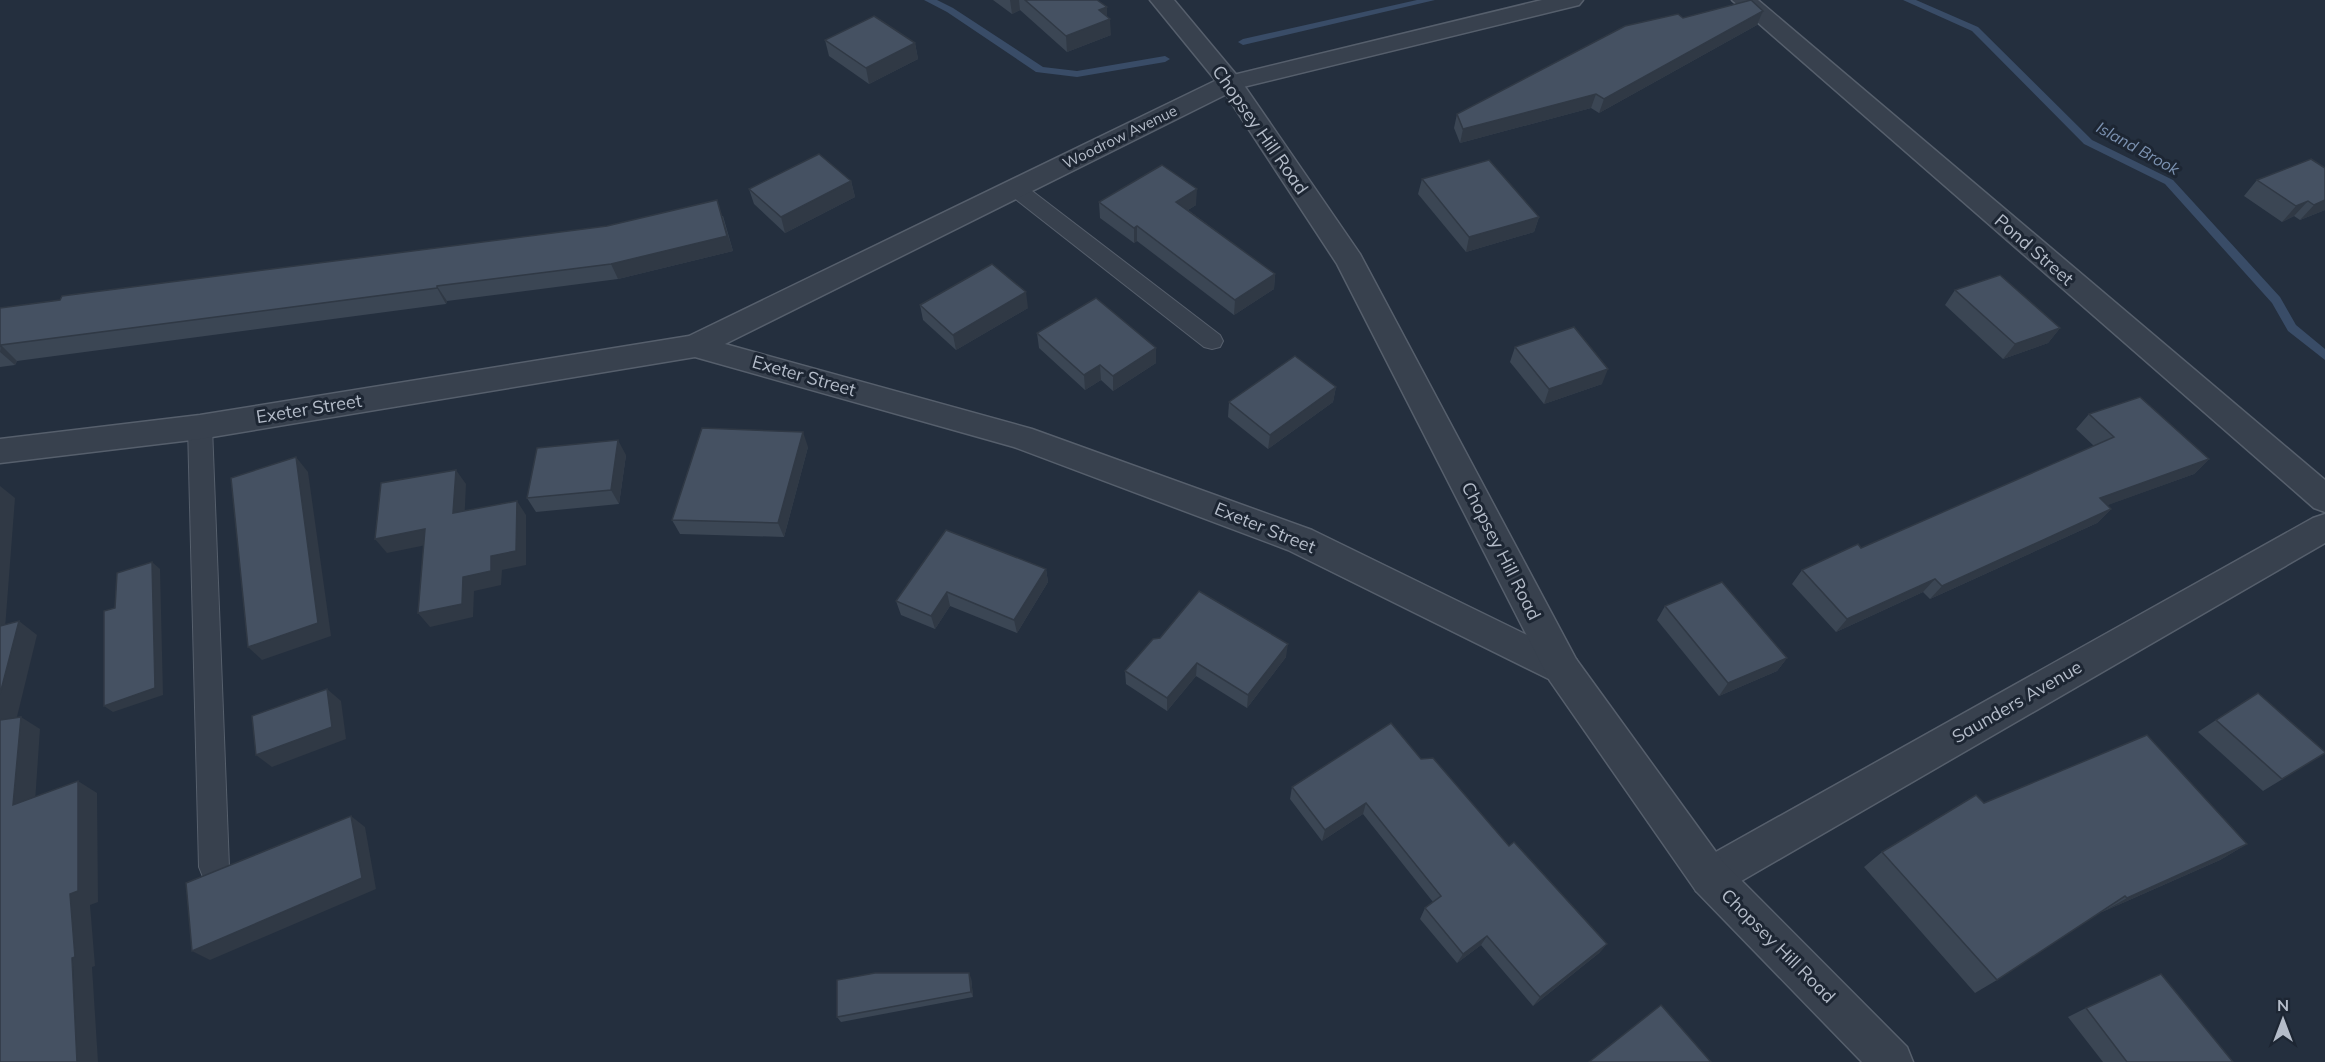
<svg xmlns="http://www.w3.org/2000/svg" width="2325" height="1062" font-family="Mulish,sans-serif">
  <rect width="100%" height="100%" fill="#242f3e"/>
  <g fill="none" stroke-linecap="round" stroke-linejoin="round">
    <g fill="#394c67" fill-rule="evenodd">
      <polygon points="924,0 937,0 953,8 1043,67 1077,71 1165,56 1170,59 1165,62 1077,77 1036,72 947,12"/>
      <polygon points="1417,0 1435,0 1243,45 1238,42 1243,39"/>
      <polygon points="1903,0 1916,0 1978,27 2092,140 2173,180 2280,297 2296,325 2325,349 2325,360 2288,331 2272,303 2165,184 2084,144 1972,31"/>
    </g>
    <g stroke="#565f6c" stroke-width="2">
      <g id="service">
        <polygon points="1016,182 1023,184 1220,335 1223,341 1220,347 1212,349 1204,347 1009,194 1006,189 1009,184"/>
        <polygon points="200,418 208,421 212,427 229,867 225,877 214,882 203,877 199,867 188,427 192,421"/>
      </g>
    </g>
    <g stroke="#565f6c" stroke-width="3">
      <g id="minor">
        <polygon points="1542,0 1583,0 1579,5 1239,88 725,344 1032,429 1312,530 1576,659 1581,670 1576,681 1563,686 1288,550 1014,447 695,357 200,439 0,463 0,439 200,415 689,336 1221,78"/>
        <polygon points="1732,0 1758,0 2325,480 2325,512 2314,508"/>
        <polygon points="2325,514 2325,543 1724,891 1710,896 1696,891 1690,877 1696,863 2313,518"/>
      </g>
    </g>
    <g stroke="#565f6c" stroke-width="3">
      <polygon id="tertiary" points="1150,0 1174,0 1239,78 1360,254 1576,659 1724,863 1907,1047 1913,1062 1862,1062 1696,891 1550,681 1337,264 1221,87"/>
    </g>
    <use href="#service" fill="#38414e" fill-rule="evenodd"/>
    <use href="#minor" fill="#38414e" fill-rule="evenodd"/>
    <use href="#tertiary" fill="#38414e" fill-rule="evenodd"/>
  </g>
  <g fill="#3b4654">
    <polygon points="993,0 1097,0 1111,35 1067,52 1020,10 1012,14"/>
    <polygon points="1763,11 1757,25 1599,113 1591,108 1460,143 1454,128 1457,114 1683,18"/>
    <polygon points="825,40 915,43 918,59 869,84 829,56"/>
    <polygon points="2325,168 2325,210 2300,220 2294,216 2282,222 2244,196 2257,180"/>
    <polygon points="1422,179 1539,217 1534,232 1466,252 1418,194"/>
    <polygon points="851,181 855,197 785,233 754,204 749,189"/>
    <polygon points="1099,202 1196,205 1188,210 1275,274 1274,289 1234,315 1137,241 1134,243 1100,218"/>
    <polygon points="723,216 733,251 618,279 447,301 446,304 17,361 15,365 0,367 0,308"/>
    <polygon points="1955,290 2060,328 2048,343 2003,359 1945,305"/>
    <polygon points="920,305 1028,308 956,350 923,320"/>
    <polygon points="1037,333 1156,363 1113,391 1101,380 1085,390 1039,348"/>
    <polygon points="1515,347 1602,384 1544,404 1510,362"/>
    <polygon points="1336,387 1333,402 1268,449 1228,417 1229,402"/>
    <polygon points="2089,414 2209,459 2194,474 2107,505 2111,509 2097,523 1930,599 1923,592 1836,632 1792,584 1802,570 1861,548 2094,446 2076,429"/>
    <polygon points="808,447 784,537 680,534 672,520"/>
    <polygon points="626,455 619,504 536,512 527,498"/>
    <polygon points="1046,569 1048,582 1017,633 950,606 935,629 901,615 896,601"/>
    <polygon points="1665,606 1787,658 1777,671 1719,696 1657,620"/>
    <polygon points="1153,639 1286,657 1247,708 1196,676 1167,711 1126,684 1125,671"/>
    <polygon points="2216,720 2325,753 2263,791 2198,732"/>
    <polygon points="1421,759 1607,944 1599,953 1533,1006 1481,945 1457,963 1420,919 1425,908 1433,902 1363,814 1322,841 1290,799 1292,787"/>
    <polygon points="1984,803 2247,844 2220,860 2102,912 2101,912 1997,980 1975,993 1864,867 1882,852"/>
    <polygon points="971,978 973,997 841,1022 837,1017"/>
    <polygon points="2086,1008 2233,1062 2103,1062 2068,1017"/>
  </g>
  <g fill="#303945">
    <polygon points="1010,0 1019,0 1020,10 1012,14"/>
    <polygon points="1107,7 1107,20 1110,19 1111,35 1067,52 1066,36 1099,10"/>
    <polygon points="1763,11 1757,25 1599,113 1604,99"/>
    <polygon points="915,43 918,59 869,84 866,68"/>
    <polygon points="1596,94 1591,108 1460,143 1463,129"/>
    <polygon points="851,181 855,197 785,233 781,217"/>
    <polygon points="1197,189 1196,205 1176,217 1176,202"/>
    <polygon points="717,200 733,251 618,279 611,264"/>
    <polygon points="2325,200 2325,210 2300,220 2314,205"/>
    <polygon points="2308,201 2294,216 2282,222 2296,206"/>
    <polygon points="1539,217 1534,232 1466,252 1469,237"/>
    <polygon points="1137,226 1137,241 1134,243 1134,228"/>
    <polygon points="1275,274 1274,289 1234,315 1235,300"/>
    <polygon points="437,286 447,301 446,304 437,288"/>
    <polygon points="1026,292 1028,308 956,350 953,335"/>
    <polygon points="2060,328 2048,343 2003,359 2015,344"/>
    <polygon points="1,345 17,361 15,365 0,352"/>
    <polygon points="1156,348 1156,363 1113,391 1113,376"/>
    <polygon points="1100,365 1101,380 1085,390 1084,375"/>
    <polygon points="1608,369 1602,384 1544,404 1549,389"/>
    <polygon points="1336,387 1333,402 1268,449 1270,435"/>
    <polygon points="803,432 808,447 784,537 778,523"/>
    <polygon points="618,440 626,455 619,504 611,490"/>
    <polygon points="296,457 308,472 331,636 262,660 248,647"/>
    <polygon points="2209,459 2194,474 2086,513 2100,498"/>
    <polygon points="456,470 466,484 464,527 453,513"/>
    <polygon points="0,486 15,498 4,642 0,639"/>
    <polygon points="517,501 526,515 526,565 502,570 501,585 474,591 473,617 430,627 418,613 463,577 491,556"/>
    <polygon points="2111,509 2097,523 1930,599 1942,586"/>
    <polygon points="425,529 436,543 387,553 375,539"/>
    <polygon points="152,562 160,569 163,695 113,712 104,706"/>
    <polygon points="1046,569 1048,582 1017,633 1014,620"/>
    <polygon points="1935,579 1923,592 1836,632 1847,619"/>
    <polygon points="947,592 950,606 935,629 931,616"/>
    <polygon points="19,621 37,635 13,733 0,725 0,694"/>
    <polygon points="1288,644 1286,657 1247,708 1248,695"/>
    <polygon points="1787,658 1777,671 1719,696 1728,683"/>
    <polygon points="1197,663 1196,676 1167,711 1167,698"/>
    <polygon points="327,689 341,701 346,739 272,767 256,755"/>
    <polygon points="21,717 40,729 34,817 13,805"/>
    <polygon points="78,781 97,793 98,902 90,905 95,966 92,967 98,1062 77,1062 70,894"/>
    <polygon points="1366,803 1363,814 1322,841 1325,830"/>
    <polygon points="351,816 365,827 376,889 210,960 192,951"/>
    <polygon points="2247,844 2220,860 2102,912 2127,898"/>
    <polygon points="1487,936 1481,945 1457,963 1463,954"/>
    <polygon points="1607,944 1599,953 1533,1006 1540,997"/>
    <polygon points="969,973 971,978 973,997 971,992"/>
  </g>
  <g fill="#455162" stroke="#303945" stroke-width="1.5">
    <polygon points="1025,0 1097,0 1107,7 1099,10 1110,19 1066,36"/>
    <polygon points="1751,0 1763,11 1604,99 1596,94 1463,129 1457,114 1625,26 1678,14 1683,18"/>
    <polygon points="874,16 915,43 866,68 825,40"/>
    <polygon points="819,154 851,181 781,217 749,189"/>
    <polygon points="2311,159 2325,168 2325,200 2314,205 2308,201 2296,206 2257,180"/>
    <polygon points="1489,160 1539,217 1469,237 1422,179"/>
    <polygon points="1162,165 1197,189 1176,202 1275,274 1235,300 1137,226 1134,228 1099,202"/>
    <polygon points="717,200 727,236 611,264 437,286 437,288 1,345 0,347 0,308 60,300 62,296 607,226"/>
    <polygon points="992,264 1026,292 953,335 920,305"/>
    <polygon points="2000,275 2060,328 2015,344 1955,290"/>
    <polygon points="1096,298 1156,348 1113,376 1100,365 1084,375 1037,333"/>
    <polygon points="1574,327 1608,369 1549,389 1515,347"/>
    <polygon points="1295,356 1336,387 1270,435 1229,402"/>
    <polygon points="2140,397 2209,459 2100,498 2111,509 1942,586 1935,579 1847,619 1802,570 1858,544 1861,548 2114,437 2089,414"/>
    <polygon points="702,428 803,432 778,523 672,520"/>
    <polygon points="618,440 611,490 527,498 537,448"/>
    <polygon points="296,457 318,623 248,647 231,478"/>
    <polygon points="456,470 453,513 517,501 516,551 491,556 491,571 463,577 462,604 418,613 425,529 375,539 381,483"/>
    <polygon points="946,530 1046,569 1014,620 947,592 931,616 896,601"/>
    <polygon points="152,562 155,688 104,706 104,611 115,608 117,573"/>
    <polygon points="1722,582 1787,658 1728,683 1665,606"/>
    <polygon points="1199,591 1288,644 1248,695 1197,663 1167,698 1125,671 1153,639 1160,638"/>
    <polygon points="19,621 0,694 0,626"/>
    <polygon points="327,689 332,727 256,755 252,716"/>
    <polygon points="2258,693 2325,752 2325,753 2282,779 2216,720"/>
    <polygon points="21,717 13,805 78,781 78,891 70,894 75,957 72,958 77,1062 0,1062 0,720"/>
    <polygon points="1391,723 1421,759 1433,758 1509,846 1514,842 1607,944 1540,997 1487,936 1463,954 1425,908 1441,896 1366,803 1325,830 1292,787"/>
    <polygon points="2147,735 2247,844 2127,898 2125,896 1997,980 1882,852 1976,795 1984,803"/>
    <polygon points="351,816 362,878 192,951 186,883"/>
    <polygon points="875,973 969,973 971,992 837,1017 837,980"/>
    <polygon points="2161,974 2233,1062 2127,1062 2086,1008"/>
    <polygon points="1661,1005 1711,1062 1589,1062"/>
  </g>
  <g text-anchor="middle" stroke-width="6" stroke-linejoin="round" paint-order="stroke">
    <g font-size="15" fill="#b4bcc9" stroke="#1d2633">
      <text transform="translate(1120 137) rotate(-26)" y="5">Woodrow Avenue</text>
    </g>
    <g font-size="16" font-style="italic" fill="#7c92b1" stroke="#1d2633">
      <text transform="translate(2138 148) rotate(29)" y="6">Island Brook</text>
    </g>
    <g font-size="18" fill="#b4bcc9" stroke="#1d2633">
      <text transform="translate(1260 130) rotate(55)" y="6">Chopsey Hill Road</text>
      <text transform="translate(2034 250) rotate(41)" y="6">Pond Street</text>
      <text transform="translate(804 376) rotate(16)" y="6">Exeter Street</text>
      <text transform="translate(309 409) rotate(-9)" y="6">Exeter Street</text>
      <text transform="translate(1265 528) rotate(22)" y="6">Exeter Street</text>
      <text transform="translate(1501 551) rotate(63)" y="6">Chopsey Hill Road</text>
      <text transform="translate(2017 702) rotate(-30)" y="6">Saunders Avenue</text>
      <text transform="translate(1778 946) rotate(45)" y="6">Chopsey Hill Road</text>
    </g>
  </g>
  <g transform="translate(2283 1020)" stroke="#1d2633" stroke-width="4.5" paint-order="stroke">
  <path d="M0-4.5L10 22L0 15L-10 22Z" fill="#b4bcc9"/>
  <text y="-9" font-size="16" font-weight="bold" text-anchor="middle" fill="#b4bcc9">N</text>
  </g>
</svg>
